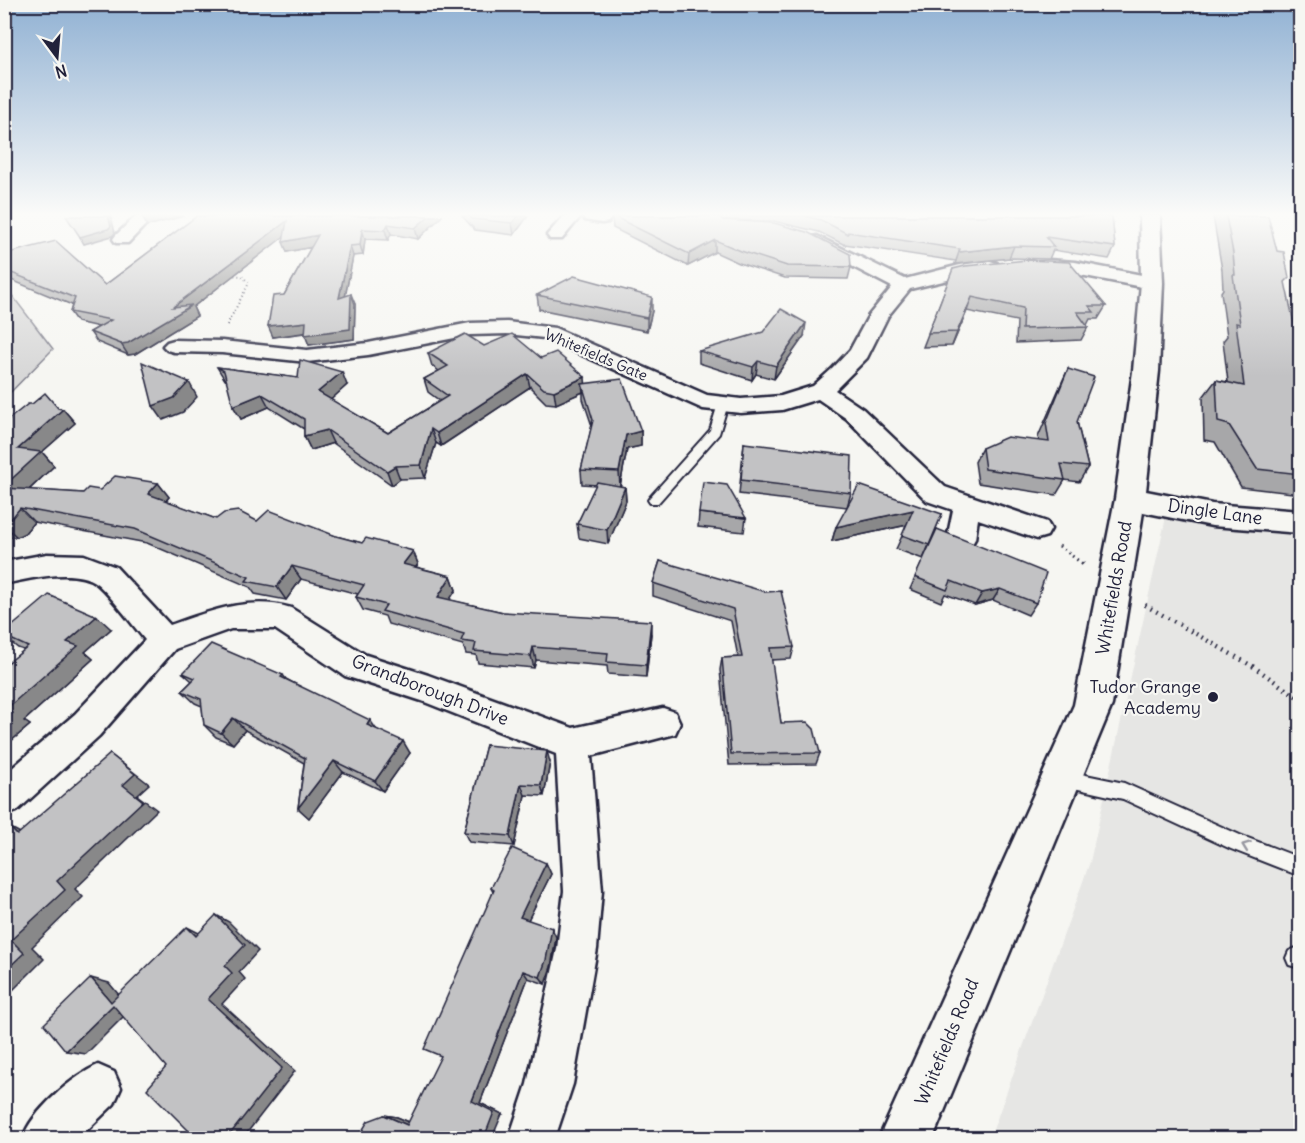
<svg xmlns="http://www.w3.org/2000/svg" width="1305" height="1143" font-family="Delius,sans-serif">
  <rect width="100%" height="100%" fill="#f6f6f2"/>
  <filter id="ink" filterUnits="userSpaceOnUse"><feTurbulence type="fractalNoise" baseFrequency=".0167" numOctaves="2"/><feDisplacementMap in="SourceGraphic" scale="12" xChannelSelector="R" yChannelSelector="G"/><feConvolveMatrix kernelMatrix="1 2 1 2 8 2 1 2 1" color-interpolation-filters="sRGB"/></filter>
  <g filter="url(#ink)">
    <polygon fill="#e6e6e4" points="1168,508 1300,533 1300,1138 990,1138 1090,862"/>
    <polygon fill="#d7d7d7" stroke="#7c7c89" stroke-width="1.5" points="11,294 53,349 5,398 5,295"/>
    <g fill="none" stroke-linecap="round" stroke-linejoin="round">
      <g stroke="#22223b" stroke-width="4">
        <g id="lane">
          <polygon points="723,401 728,404 719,434 658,503 650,503 648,500 650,497 710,430 718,404"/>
          <polygon points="1062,770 1124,783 1240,835 1300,858 1300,876 1231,849 1123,799 1056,784 1054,778 1056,772"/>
          <polygon points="1296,948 1300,948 1300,968 1289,965 1286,958 1289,951"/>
        </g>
      </g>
      <g stroke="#22223b" stroke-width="5">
        <g id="street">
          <polygon points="136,216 154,216 128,243 116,243 113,239 116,235"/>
          <polygon points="564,216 581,216 562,239 550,239 547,235"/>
          <polygon points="583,216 609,216 611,218 608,222 602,223 585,220"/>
          <polygon points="817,236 905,279 960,265 990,261 997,263 999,267 997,271 960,277 910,289 888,316 867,358 835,390 863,409 945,487 1047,522 1051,529 1047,536 1037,539 978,519 975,539 971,546 961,549 951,546 947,539 953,510 927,501 847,419 818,399 782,410 741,413 703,409 544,338 507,334 470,335 368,355 307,362 222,353 174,352 167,350 163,346 167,342 174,340 222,341 307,350 368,343 470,323 507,322 555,328 707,395 741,399 781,396 813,386 833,368 850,350 869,315 892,287 811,245 808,241 811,237"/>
          <polygon points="1036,259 1075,262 1152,277 1159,279 1162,283 1159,287 1152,289 1075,274 1029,269 1027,265 1029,261"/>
          <path d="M47,554L84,555L116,567L170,625C208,612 250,595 291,608L366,655L428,675L573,728L663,708L675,712L680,723L675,734L591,756L602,891L597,949L573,1084L555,1138H509L527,1084L557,949L564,891L556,754L422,701L345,676L275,629H231L175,649L99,736L17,811L4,816V775L75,714L145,640C133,625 109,593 96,583C75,567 28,579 4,584V562Z"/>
          <path d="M98,1065L114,1072L121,1088L114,1104L79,1138H23C31,1112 73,1076 98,1065Z"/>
        </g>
      </g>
      <g stroke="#22223b" stroke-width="5">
        <polygon id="secondary" points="1140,216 1160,216 1163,283 1159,371 1146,491 1212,504 1300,511 1300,533 1212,526 1143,512 1112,705 933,1138 879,1138 1074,705 1115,499 1133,371 1141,283"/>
      </g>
      <polyline stroke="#22223b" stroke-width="2" stroke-dasharray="1 3" stroke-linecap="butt" points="227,325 249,283 242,276 229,275"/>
      <polyline stroke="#22223b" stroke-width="3" stroke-dasharray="1.5 4" stroke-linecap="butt" points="1059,546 1084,565"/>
      <g stroke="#22223b" stroke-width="4.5" stroke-dasharray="1.5 5" stroke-linecap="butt">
        <polyline points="1082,563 1084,565"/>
        <polyline points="1145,605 1254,667 1300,699"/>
      </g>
      <use href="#lane" fill="#f6f6f2" fill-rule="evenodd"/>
      <use href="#street" fill="#f6f6f2" fill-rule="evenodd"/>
      <use href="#secondary" fill="#f6f6f2" fill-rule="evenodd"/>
    </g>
    <g fill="#a7a7a9" stroke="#22223b" stroke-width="1.5">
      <polygon points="197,216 442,216 418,239 391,234 388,240 365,239 363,255 353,256 345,296 355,304 354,339 309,345 305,333 273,337 284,295 311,247 287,252 284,236 193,307 197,316 135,354 128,355 97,342 90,332 99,327 77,322 70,312 72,305 4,277 4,254 105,285"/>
      <polygon points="462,216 528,216 514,235 475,230"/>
      <polygon points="612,216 1112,216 1115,247 1109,259 1053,250 1049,259 1009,258 955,264 956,261 845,244 845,245 819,232 774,221 722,220 851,267 848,279 785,278 739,263 715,252 688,266 613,228"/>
      <polygon points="1213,216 1268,216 1300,351 1300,494 1241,487 1215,442 1204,440 1203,397 1216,380 1228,382 1223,341 1227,336 1221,292 1223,289 1222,270"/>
      <polygon points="953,269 1106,306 1098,319 1090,319 1087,325 1088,327 1081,340 1016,343 1017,321 967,311 952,346 923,347"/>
      <polygon points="537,295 652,311 647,331 539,309"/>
      <polygon points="804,336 774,379 756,374 752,380 699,363 699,351"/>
      <polygon points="484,346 541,358 585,384 641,431 641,446 627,449 620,486 625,487 626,501 608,544 579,538 577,524 596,485 582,484 581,470 592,426 583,399 583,392 556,404 546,403 530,387 441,446 436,443 425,478 400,479 392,485 333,443 311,450 304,436 304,429 269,407 241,419 227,381 225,380 217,367 347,385 330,400 388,433 440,401 428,392 424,379 439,371 432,366 428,353"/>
      <polygon points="1068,369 1077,422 1088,467 1079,482 1065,480 1056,495 978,483 975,462 982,448 1039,441 1038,437 1061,384"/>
      <polygon points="58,408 63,409 75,423 42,452 54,466 29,490 83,493 158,483 169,497 166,501 216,519 257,521 336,536 362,543 413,551 418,564 416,567 451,576 456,590 449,600 503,612 651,634 646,677 608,674 607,666 536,660 534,668 478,663 476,655 466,654 463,645 388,624 385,616 363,610 356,597 358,594 301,579 286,600 255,594 250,587 147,543 34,522 25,533 17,537 9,537 4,542 4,423"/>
      <polygon points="744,443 851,493 847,507 739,494"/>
      <polygon points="699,513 746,518 744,532 698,527"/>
      <polygon points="942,514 923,559 896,549 907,525 832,541 836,527"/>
      <polygon points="937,529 1036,603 1028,615 993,600 975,605 945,594 941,602 910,589"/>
      <polygon points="660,561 794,647 791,659 771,660 781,723 820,753 816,764 729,765 720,670 722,658 738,657 731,621 653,596 653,583"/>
      <polygon points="111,629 85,652 93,659 24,721 30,725 4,747 4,666 24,650 18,648 4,637 4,633"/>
      <polygon points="183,673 283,675 286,679 376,729 410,753 383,791 343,772 309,818 298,808 304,763 245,730 233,744 216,737 204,725 202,706 195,703 182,691 192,681"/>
      <polygon points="486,745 550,762 544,796 525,795 514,846 469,842 464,832"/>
      <polygon points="546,863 551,874 528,920 556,937 551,967 545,984 528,978 480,1103 502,1114 362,1131 384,1115 397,1117 409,1122 441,1057 493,892 491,888"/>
    </g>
    <g fill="#888889" stroke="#22223b" stroke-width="1.5">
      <polygon points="108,216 111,216 115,233 112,236 84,244 80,237"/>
      <polygon points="142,216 184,216 147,226"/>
      <polygon points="429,216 442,216 418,239 415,228"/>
      <polygon points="518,216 528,216 514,235 512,223"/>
      <polygon points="287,221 291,231 193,307 197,316 135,354 128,355 121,344 173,307"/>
      <polygon points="388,224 391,234 388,240 385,230"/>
      <polygon points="362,229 365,239 363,255 360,245"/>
      <polygon points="318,235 322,245 287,252 283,242"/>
      <polygon points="715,240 715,252 688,266 689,254"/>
      <polygon points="350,246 353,256 343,308 339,298"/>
      <polygon points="1014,246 1009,258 955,264 959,252"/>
      <polygon points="351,294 355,304 354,339 309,345 305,335"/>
      <polygon points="652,297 652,311 647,331 647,318"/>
      <polygon points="972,297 967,311 952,346 957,332"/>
      <polygon points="306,322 310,332 273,337 268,326"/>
      <polygon points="806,323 804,336 774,379 776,366"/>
      <polygon points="758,361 756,374 752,380 753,367"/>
      <polygon points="342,372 347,385 324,406 318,392"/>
      <polygon points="527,374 530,387 441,446 437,433"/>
      <polygon points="585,377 586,391 582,384 583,392 556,404 554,391"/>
      <polygon points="189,382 197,397 183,412 163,420 153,406"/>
      <polygon points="262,394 269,407 241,419 233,406"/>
      <polygon points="63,409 75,423 42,452 54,466 16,502 4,490 4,486 18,449"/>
      <polygon points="431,429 436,443 425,478 421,465"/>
      <polygon points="327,430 333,443 311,450 304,436"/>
      <polygon points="641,431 641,446 627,449 620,486 619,472 626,435"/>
      <polygon points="395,466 400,479 392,485 387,471"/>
      <polygon points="158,483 169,497 159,508 148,494"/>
      <polygon points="625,487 626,501 608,544 607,530"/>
      <polygon points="20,508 34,522 25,533 17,537 4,525 4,523"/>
      <polygon points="913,510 907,525 832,541 836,527"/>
      <polygon points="4,532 9,537 4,542"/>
      <polygon points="413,551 418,564 409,577 403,564"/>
      <polygon points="292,566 301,579 286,600 277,587"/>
      <polygon points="451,576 456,590 443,610 438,597"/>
      <polygon points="1000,589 993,600 975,605 982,593"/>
      <polygon points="97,616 111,629 85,652 93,659 24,721 30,725 4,747 4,720 6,709 67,642"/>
      <polygon points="651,621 651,634 646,677 646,665"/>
      <polygon points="533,647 536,660 534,668 531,656"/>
      <polygon points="233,718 245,730 233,744 221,733"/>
      <polygon points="370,720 378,732 367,725"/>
      <polygon points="403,741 410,753 383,791 375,781"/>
      <polygon points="547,751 550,762 544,796 541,785"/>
      <polygon points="110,754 149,784 137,795 157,810 75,889 83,897 32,947 44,959 11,992 4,991 4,972 11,940 57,881 123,785"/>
      <polygon points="334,761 343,772 309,818 298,808"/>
      <polygon points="521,784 525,795 514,846 510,836"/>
      <polygon points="9,827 28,837 17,835"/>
      <polygon points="546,863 551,874 525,926 520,917"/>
      <polygon points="216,915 229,922 258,951 239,972 245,979 222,1004 295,1071 243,1138 227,1138 208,999 225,966"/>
      <polygon points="187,927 201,934 196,936"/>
      <polygon points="552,928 556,937 551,967 545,984 540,977"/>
      <polygon points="523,971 528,978 480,1103 502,1114 492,1138 484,1138 472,1101"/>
      <polygon points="91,978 109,983 129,1007 111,1002"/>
      <polygon points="113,1005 131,1009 86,1054 66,1051"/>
      <polygon points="384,1115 397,1117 419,1126 407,1125"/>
    </g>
    <g fill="#c2c2c4" stroke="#22223b" stroke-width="1.5">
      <polygon points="66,216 108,216 111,226 108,229 80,237"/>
      <polygon points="197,216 429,216 415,228 388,224 385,230 362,229 360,245 350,246 339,298 351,294 350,329 305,335 306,322 268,326 273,296 284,295 318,235 283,242 287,221 173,307 192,305 128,343 121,344 90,332 111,320 70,312 75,298 4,270 4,254 56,241 105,285"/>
      <polygon points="470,216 518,216 512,223 472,219"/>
      <polygon points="613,216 719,216 723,220 774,223 807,232 850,254 851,267 787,266 741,251 715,240 689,254"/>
      <polygon points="804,216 1112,216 1115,247 1046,237 1054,247 1014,246 959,252 960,249 848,232 848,234 821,220"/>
      <polygon points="1226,216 1268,216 1277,251 1284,252 1289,278 1285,282 1300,351 1300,474 1257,469 1229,425 1218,422 1216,380 1244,386 1236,323 1240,324 1233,275 1235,275 1233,253"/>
      <polygon points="1027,260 1069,262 1106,306 1089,306 1094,312 1077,312 1088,327 1022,329 1023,308 972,297 957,332 928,333 953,269 965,266"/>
      <polygon points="574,276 652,297 647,318 537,295"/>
      <polygon points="781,309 806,323 776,366 758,361 753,367 699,351 763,332"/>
      <polygon points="465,334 484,346 512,334 541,358 556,352 585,377 554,391 544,389 527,374 437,433 431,429 421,465 395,466 387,471 327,430 304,436 304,419 262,394 233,406 224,371 217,367 298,378 300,360 342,372 318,392 388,433 448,396 424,379 448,366 428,353"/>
      <polygon points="142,362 189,382 174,398 153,406"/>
      <polygon points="1068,369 1094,377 1077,422 1088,467 1061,464 1065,480 985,469 982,448 1007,437 1049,442 1046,423"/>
      <polygon points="622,379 641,431 626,435 619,472 581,470 593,420 582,384"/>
      <polygon points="45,393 58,408 63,409 18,449 41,452 4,486 4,423 28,404 32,404"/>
      <polygon points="744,443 852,456 851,493 741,480"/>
      <polygon points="115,476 158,483 148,494 216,519 224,513 238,511 257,521 269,510 336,536 362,543 366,538 413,551 403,564 451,576 438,597 503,612 651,621 646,665 607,662 608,653 533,647 531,656 474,651 476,643 461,641 464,634 382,611 386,605 356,597 364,585 292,566 277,587 246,581 249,577 135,529 20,508 11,519 4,523 4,488 83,493 88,488 100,490"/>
      <polygon points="597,482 625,487 607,530 577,524"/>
      <polygon points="703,482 727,485 746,518 699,513"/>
      <polygon points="859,485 942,514 929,545 902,535 913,510 836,527"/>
      <polygon points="937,529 1046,573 1036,603 1000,589 982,593 951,581 947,590 915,577"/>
      <polygon points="660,561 766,592 781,591 794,647 770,648 781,723 807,722 814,729 820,753 731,754 722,658 742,657 733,609 653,583"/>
      <polygon points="49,595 97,616 67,642 78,646 6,709 13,713 4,720 4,666 28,647 4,636 4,633"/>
      <polygon points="211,644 283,675 281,677 370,720 367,725 403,741 375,781 334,761 298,808 305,758 233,718 221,733 204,725 201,699 182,691 195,678 183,673"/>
      <polygon points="486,745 547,751 541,785 521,784 510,836 464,832"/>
      <polygon points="110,754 135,774 123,785 143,801 57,881 65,890 11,940 24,953 4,972 4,831 9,827 17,835"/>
      <polygon points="512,848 546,863 520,917 552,928 546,960 540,977 523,971 472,1101 494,1112 484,1138 361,1138 362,1131 368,1121 384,1115 407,1125 441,1056 424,1049 494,890 491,888"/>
      <polygon points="216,915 245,945 225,966 232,973 208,999 282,1068 227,1138 196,1138 147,1089 166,1067 113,1005 66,1051 44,1024 91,978 111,1002 187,927 196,936"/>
    </g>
    <defs><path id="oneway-chevron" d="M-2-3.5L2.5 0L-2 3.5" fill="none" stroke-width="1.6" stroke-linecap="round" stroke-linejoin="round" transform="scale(1.5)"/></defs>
    <use stroke="#9797a0" href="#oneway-chevron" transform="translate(1246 846) rotate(-159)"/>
  </g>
  <linearGradient id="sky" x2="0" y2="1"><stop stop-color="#90b1d3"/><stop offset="0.57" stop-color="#fbfbf9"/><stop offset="1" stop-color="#fbfbf9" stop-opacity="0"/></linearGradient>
  <rect width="1305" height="376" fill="url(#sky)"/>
  <circle fill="#22223b" stroke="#f6f6f2" stroke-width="2" cx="1213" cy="697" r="6"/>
  <g text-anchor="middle" stroke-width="4.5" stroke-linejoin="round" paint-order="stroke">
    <g font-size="15" fill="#22223b" stroke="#f6f6f2">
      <text transform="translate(596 355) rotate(23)" y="5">Whitefields Gate</text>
    </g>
    <g font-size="18" fill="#22223b" stroke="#f6f6f2">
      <text transform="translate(1215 512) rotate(8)" y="6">Dingle Lane</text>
      <text transform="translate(1114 588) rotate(-80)" y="6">Whitefields Road</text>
      <text transform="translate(430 690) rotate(21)" y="6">Grandborough Drive</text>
      <text transform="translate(947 1042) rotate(-67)" y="6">Whitefields Road</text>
    </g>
    <g font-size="18" fill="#22223b" stroke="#f6f6f2" text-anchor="end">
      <text x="1201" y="693">Tudor Grange<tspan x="1201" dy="21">Academy</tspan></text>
    </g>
  </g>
  <rect width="1305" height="1143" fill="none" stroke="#f6f6f2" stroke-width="24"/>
  <rect x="12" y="12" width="1281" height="1119" fill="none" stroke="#22223b" stroke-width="2" filter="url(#ink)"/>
  <g transform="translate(57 57) rotate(164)" stroke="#f6f6f2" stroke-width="4.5" paint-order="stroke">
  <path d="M0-4.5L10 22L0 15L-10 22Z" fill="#22223b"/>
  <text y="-9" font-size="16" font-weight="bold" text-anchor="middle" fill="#22223b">N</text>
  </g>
</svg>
